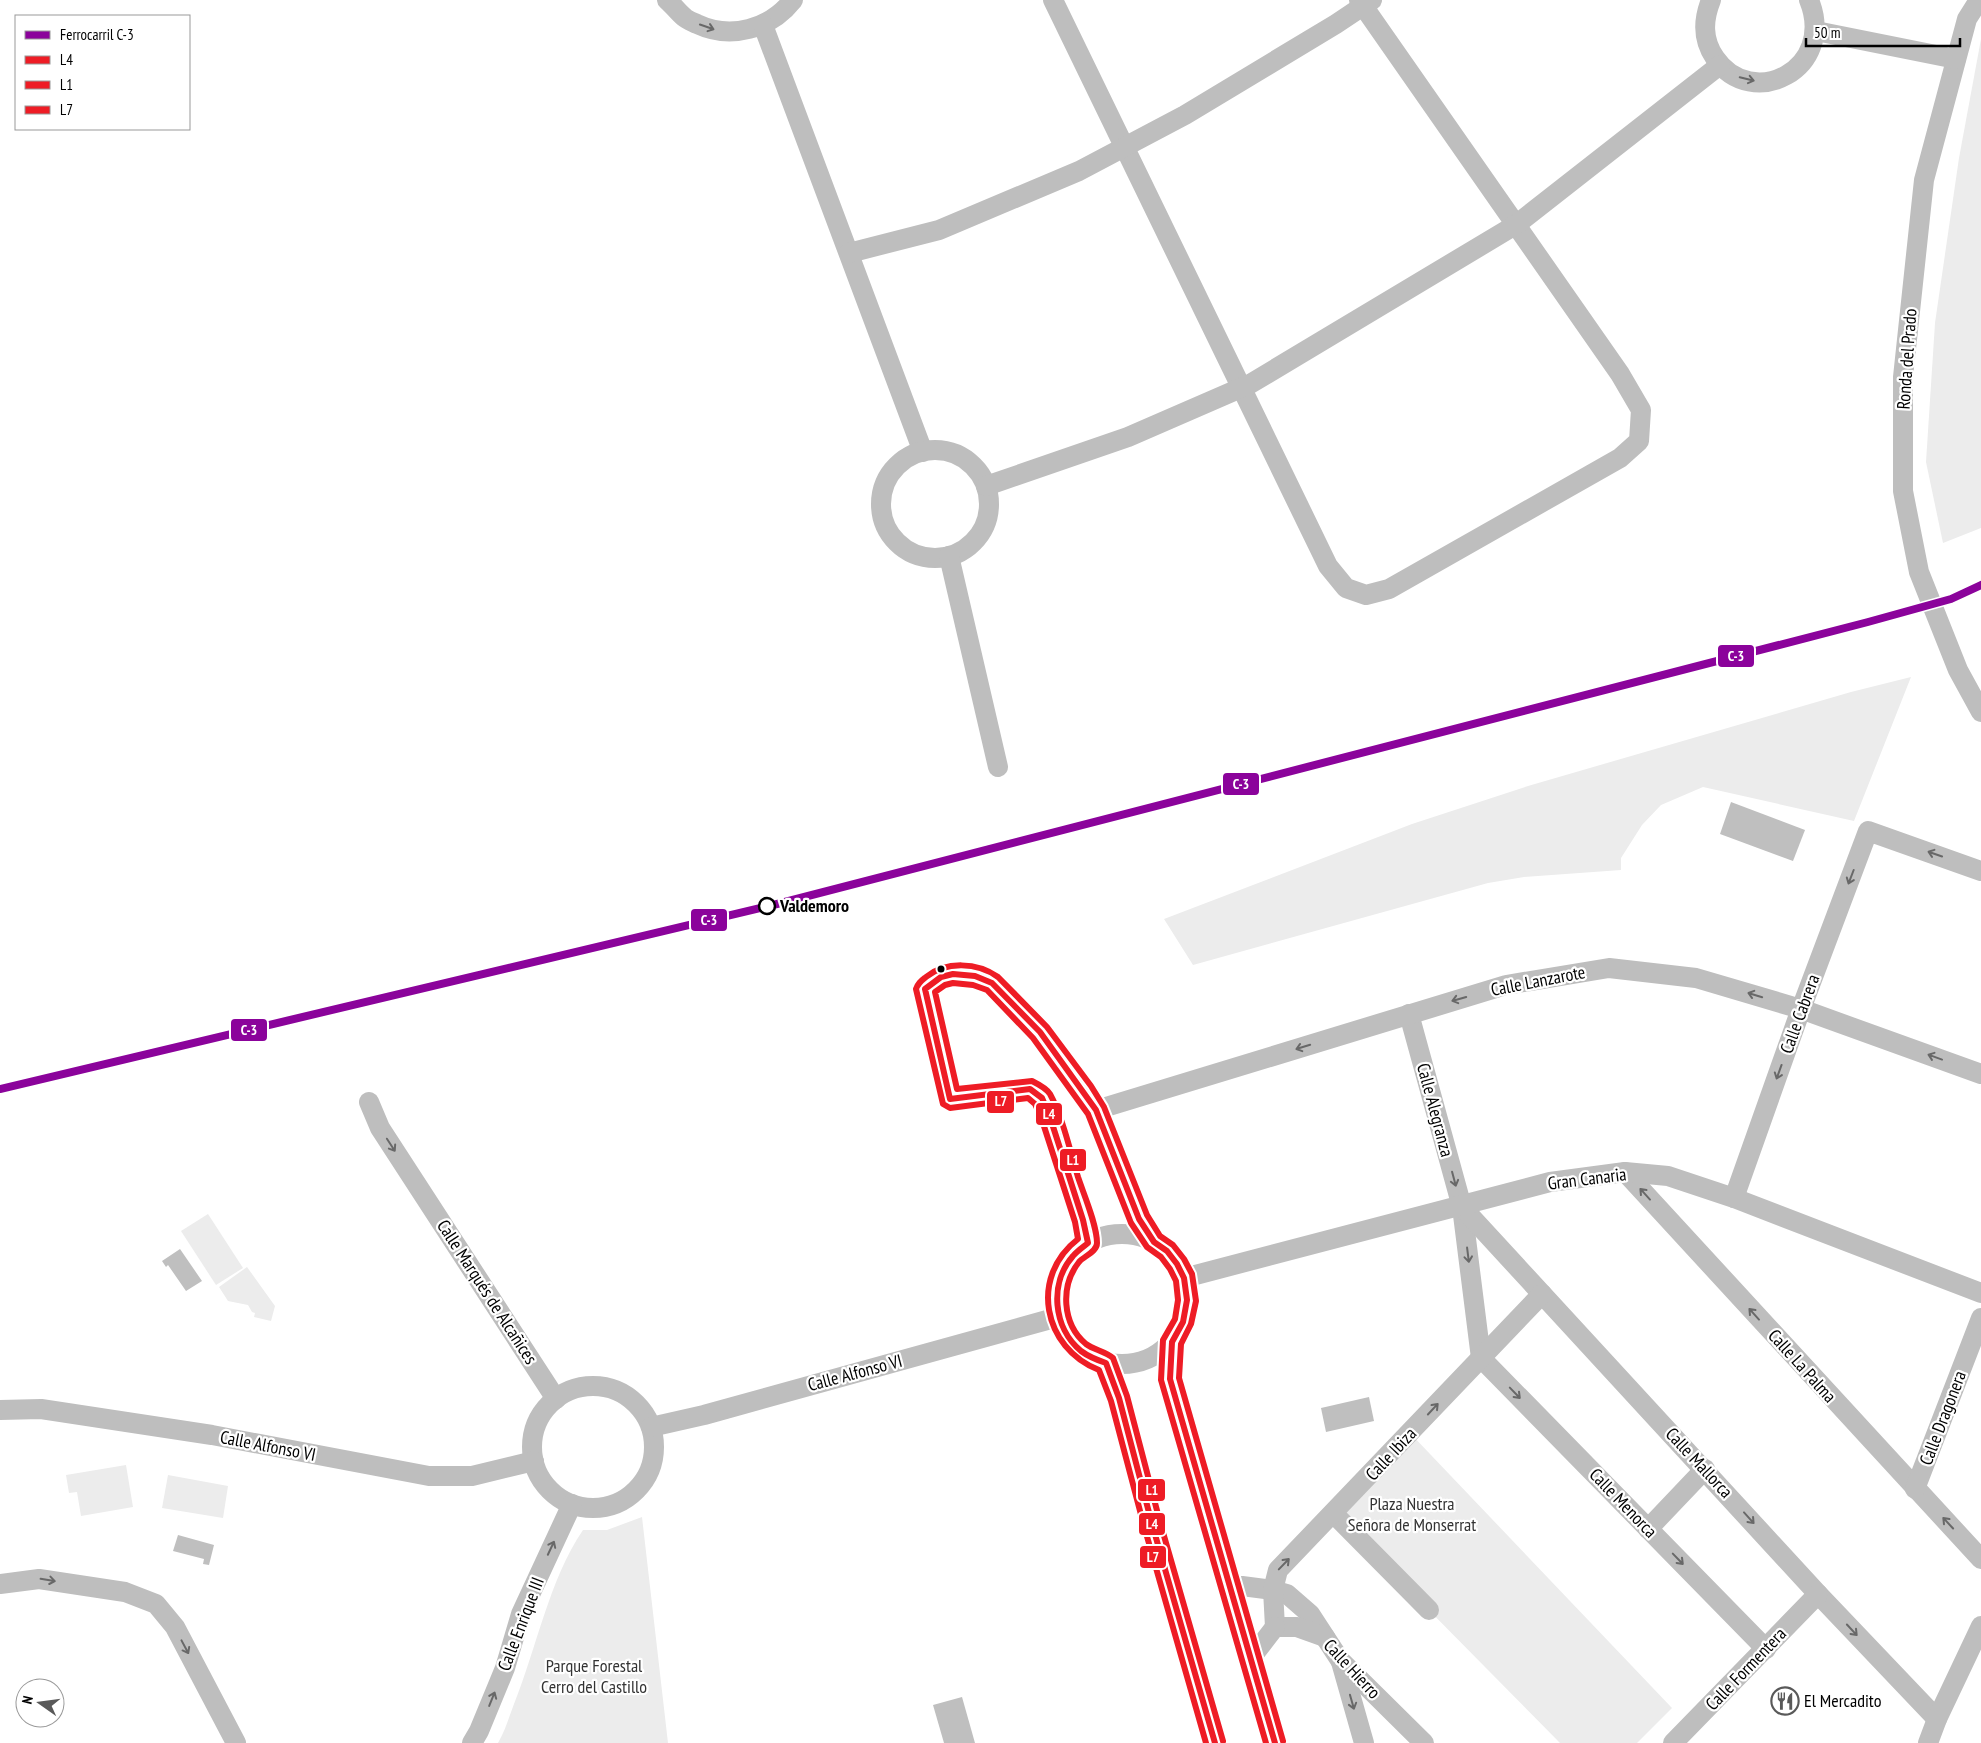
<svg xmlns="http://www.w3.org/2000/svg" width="1981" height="1743" font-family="'PT Sans Narrow',sans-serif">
  <rect width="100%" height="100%" fill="#fff"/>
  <g fill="#ececec">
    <polygon points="1981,39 1981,528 1943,543 1926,462 1935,323 1959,158"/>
    <polygon points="1911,677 1854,821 1703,787 1661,805 1642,825 1621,858 1621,870 1524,877 1488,883 1193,965 1164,919 1412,824 1528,786 1851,692"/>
    <polygon points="208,1214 243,1268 216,1285 181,1231"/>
    <polygon points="247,1267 275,1306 271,1321 254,1317 255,1313 252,1312 248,1305 228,1301 219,1287"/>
    <polygon points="1410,1433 1672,1708 1637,1743 1560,1743 1334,1514"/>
    <polygon points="126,1465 133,1507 81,1516 77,1492 69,1493 66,1475"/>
    <polygon points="168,1475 228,1486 223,1518 162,1508"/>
    <path d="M642,1517L668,1743H498C505,1731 509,1717 514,1704C537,1647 549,1580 583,1530H607Z"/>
  </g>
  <g fill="#bfbfbf">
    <polygon points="1731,802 1805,830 1793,861 1720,834"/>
    <polygon points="180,1249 202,1281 186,1291 168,1265 166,1267 162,1261"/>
    <polygon points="1369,1397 1374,1421 1326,1432 1321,1408"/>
    <polygon points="178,1535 214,1545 209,1565 203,1564 204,1559 173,1551"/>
    <polygon points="962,1697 975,1743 944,1743 933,1705"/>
  </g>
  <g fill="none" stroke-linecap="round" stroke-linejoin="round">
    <g stroke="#bebebe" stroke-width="20">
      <path d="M667,0C673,5 678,12 684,17C687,20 693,22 697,24C731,40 770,29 793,0"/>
      <polyline points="1053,0 1328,566 1346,588 1366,595 1389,589 1620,458 1639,441 1641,410 1620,374 1359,0"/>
      <path d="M1711,0C1703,20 1702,39 1715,58C1752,112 1837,69 1809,0"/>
      <polyline points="1979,0 1967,19 1924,180 1903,377 1903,491 1919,572 1958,670 1981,712"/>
      <polyline points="763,25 923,452"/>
      <polyline points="1816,31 1956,59"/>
      <polyline points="849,253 939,230 1079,171 1185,115 1336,24 1372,0"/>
      <circle cx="935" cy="504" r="54"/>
      <polyline points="986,486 1128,437 1250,384 1517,224 1720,65"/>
      <polyline points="949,556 998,767"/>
      <polyline points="972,975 984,977 1006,997 1040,1032 1084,1091 1096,1110 1139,1219 1154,1242"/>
      <polyline points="1409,1014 1462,1207 1481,1358 1766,1649"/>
      <polyline points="1030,1089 1042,1098 1049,1114 1083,1220 1088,1243"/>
      <polyline points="369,1102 380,1128 556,1399"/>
      <polyline points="1096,1110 1506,985 1609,968 1696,978 1801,1009 1981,1074"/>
      <polyline points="1625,1172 1981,1559"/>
      <polyline points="1734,1198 1801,1009 1868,831 1981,871"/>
      <polyline points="1462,1207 1818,1594 1937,1719"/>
      <circle cx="1122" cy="1299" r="65"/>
      <polyline points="1184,1278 1550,1182 1625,1172 1668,1176 1734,1198 1981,1293"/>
      <polyline points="1172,1342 1170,1379 1184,1432 1275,1743"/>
      <polyline points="1106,1363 1119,1398 1152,1524 1215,1743"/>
      <circle cx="593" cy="1447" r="61"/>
      <polyline points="0,1410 41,1409 212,1435 429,1476 472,1476 534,1461"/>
      <polyline points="651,1427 704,1415 1058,1317"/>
      <polyline points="1915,1489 1981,1318"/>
      <polyline points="1334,1514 1429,1610"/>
      <polyline points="1648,1529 1705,1469"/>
      <polyline points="0,1584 39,1579 125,1592 156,1604 175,1627 236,1743"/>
      <polyline points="1230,1587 1242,1586 1273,1590 1287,1594 1310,1614 1340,1660 1424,1743"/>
      <polyline points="1275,1627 1273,1590 1278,1570 1542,1294"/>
      <polyline points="1275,1627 1297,1627 1325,1637"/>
      <polyline points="1251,1658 1275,1627"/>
      <polyline points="1341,1662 1364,1743"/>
      <polyline points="472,1743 479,1731 505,1668 521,1614 572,1504"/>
      <polyline points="1673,1743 1818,1594"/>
      <polyline points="1928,1743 1937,1719 1981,1626"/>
    </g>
    <g stroke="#fff" stroke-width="10">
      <path id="bus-1" d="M1215,1743L1152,1524L1119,1398L1106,1363C1097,1360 1089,1357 1081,1351C1053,1328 1049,1283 1073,1256C1077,1251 1083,1247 1088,1243L1083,1220L1049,1114L1042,1098L1030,1089L950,1099L925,989L941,977L953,974L975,976L992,983L1040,1032L1096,1110L1139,1219L1154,1242L1167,1251L1177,1264L1184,1278L1187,1300L1183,1322L1172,1342L1170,1379L1275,1743"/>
    </g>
    <g stroke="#fff" stroke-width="10">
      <path id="bus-2" d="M1223,1741L1160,1522L1127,1396L1113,1358C1105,1351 1094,1350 1086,1344C1062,1324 1060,1286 1079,1262C1084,1256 1097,1252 1097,1243C1097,1225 1084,1195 1078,1177C1070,1151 1063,1118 1050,1094C1047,1089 1038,1084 1032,1081L957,1089L935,992L945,985L953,983L973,985L987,990L1033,1038L1088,1114L1131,1223L1147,1247L1161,1257L1170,1269L1176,1281L1178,1300L1175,1319L1163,1340L1161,1380L1266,1743"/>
    </g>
    <g stroke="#fff" stroke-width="10">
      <path id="bus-3" d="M1206,1743L1144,1526L1111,1401L1099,1370C1043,1348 1029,1277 1078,1239L1075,1222L1041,1117L1035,1104L1028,1098L950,1108L943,1104L916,989C918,983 921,981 926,977C946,961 977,962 998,977L1047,1027L1091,1086L1104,1107L1147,1215L1160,1236L1173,1245L1184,1259L1192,1274L1196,1301L1191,1324L1181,1344L1179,1378L1283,1741"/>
    </g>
    <use href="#bus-1" stroke="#ee1c25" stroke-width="6"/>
    <use href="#bus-2" stroke="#ee1c25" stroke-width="6"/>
    <use href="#bus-3" stroke="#ee1c25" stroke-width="6"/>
    <g stroke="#fff" stroke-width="11">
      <polyline id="rail-1" points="0,1089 777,904 1868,622 1951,599 1981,585"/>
    </g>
    <use href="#rail-1" stroke="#8b039b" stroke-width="8"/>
  </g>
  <defs><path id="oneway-shaft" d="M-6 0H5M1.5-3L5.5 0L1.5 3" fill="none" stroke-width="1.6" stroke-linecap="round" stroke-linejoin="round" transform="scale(1.25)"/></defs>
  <g stroke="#686868">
    <use href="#oneway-shaft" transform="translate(707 27) rotate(19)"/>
    <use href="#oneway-shaft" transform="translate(1747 79) rotate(14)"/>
    <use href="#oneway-shaft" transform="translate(1935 854) rotate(-161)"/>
    <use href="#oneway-shaft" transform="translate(1851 877) rotate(111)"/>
    <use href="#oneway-shaft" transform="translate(1755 995) rotate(-163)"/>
    <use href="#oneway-shaft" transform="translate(1459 999) rotate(164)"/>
    <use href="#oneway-shaft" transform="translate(1303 1047) rotate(163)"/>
    <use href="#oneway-shaft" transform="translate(1935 1057) rotate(-160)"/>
    <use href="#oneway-shaft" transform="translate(1779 1072) rotate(110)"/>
    <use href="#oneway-shaft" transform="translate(391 1145) rotate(57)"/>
    <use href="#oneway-shaft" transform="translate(1454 1179) rotate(75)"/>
    <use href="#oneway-shaft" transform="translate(1645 1194) rotate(-132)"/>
    <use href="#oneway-shaft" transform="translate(1468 1255) rotate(83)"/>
    <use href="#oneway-shaft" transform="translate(1754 1314) rotate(-132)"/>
    <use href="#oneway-shaft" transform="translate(1515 1393) rotate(46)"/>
    <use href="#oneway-shaft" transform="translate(1433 1409) rotate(-47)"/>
    <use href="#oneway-shaft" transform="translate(1749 1518) rotate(48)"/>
    <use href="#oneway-shaft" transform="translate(1948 1523) rotate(-133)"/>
    <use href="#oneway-shaft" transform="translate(551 1548) rotate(-65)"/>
    <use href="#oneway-shaft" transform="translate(1678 1559) rotate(46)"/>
    <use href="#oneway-shaft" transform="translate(1284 1564) rotate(-46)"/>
    <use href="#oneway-shaft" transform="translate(48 1580) rotate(9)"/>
    <use href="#oneway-shaft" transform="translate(1852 1630) rotate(47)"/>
    <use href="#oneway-shaft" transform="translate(185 1647) rotate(62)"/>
    <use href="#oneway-shaft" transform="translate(492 1699) rotate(-68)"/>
    <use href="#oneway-shaft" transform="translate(1352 1702) rotate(74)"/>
  </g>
  <defs>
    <g id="restaurant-ring" transform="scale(1.4375)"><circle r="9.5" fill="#fff" stroke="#595959" stroke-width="1.5"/><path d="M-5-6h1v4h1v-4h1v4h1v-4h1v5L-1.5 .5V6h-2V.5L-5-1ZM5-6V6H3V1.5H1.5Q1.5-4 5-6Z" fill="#595959"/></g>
  </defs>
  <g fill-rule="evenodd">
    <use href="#restaurant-ring" x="1785" y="1701"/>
  </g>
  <circle fill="#fff" stroke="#000" stroke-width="2.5" cx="767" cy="906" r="8"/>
  <circle fill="#000" stroke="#fff" stroke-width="2" cx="941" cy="969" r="4.5"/>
  <g text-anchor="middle" stroke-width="4.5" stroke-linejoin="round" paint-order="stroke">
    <g font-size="18" fill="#000" stroke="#fff">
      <text transform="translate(1907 359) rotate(-86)" y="6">Ronda del Prado</text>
      <text transform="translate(1538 981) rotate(-11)" y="6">Calle Lanzarote</text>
      <text transform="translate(1800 1014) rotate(-70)" y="6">Calle Cabrera</text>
      <text transform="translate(1435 1110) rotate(75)" y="6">Calle Alegranza</text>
      <text transform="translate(1587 1179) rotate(-7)" y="6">Gran Canaria</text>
      <text transform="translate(487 1292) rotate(57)" y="6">Calle Marqués de Alcañices</text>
      <text transform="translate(1802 1366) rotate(48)" y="6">Calle La Palma</text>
      <text transform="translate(855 1373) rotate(-15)" y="6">Calle Alfonso VI</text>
      <text transform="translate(1943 1418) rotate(-69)" y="6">Calle Dragonera</text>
      <text transform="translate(268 1446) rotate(11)" y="6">Calle Alfonso VI</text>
      <text transform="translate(1391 1454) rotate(-47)" y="6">Calle Ibiza</text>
      <text transform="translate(1699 1463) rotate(47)" y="6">Calle Mallorca</text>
      <text transform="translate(1623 1503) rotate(46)" y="6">Calle Menorca</text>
      <text transform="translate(521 1624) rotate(-69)" y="6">Calle Enrique III</text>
      <text transform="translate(1352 1669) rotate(47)" y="6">Calle Hierro</text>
      <text transform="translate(1746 1669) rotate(-46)" y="6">Calle Formentera</text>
    </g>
    <g font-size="18" font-weight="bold" fill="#000" stroke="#fff" text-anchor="start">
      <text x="780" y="912">Valdemoro</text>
    </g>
    <g font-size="18" fill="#333" stroke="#fff">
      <text x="1412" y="1510">Plaza Nuestra<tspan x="1412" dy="21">Señora de Monserrat</tspan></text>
      <text x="594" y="1672">Parque Forestal<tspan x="594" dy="21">Cerro del Castillo</tspan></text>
    </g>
    <g font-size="18" fill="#000" stroke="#fff" text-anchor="start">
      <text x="1804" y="1707">El Mercadito</text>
    </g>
  </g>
  <g stroke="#fff" stroke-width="2">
    <rect x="1717" y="644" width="38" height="24" rx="5" fill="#8b039b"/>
    <rect x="1222" y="772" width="38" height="24" rx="5" fill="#8b039b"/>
    <rect x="690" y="908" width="38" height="24" rx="5" fill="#8b039b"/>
    <rect x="230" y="1018" width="38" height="24" rx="5" fill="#8b039b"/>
    <rect x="986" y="1090" width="29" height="24" rx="5" fill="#ee1c25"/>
    <rect x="1035" y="1102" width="28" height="24" rx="5" fill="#ee1c25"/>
    <rect x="1059" y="1148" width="28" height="24" rx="5" fill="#ee1c25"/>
    <rect x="1137" y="1478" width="29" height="24" rx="5" fill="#ee1c25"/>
    <rect x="1138" y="1512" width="28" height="24" rx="5" fill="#ee1c25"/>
    <rect x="1139" y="1545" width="28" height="24" rx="5" fill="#ee1c25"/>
  </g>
  <g font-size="14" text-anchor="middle" font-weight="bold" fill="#fff">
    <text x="1736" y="661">C-3</text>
    <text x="1241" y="789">C-3</text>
    <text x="709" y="925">C-3</text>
    <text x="249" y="1035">C-3</text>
    <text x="1001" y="1106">L7</text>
    <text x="1049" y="1119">L4</text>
    <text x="1073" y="1165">L1</text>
    <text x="1152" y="1495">L1</text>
    <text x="1152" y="1529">L4</text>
    <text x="1153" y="1562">L7</text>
  </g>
  <rect x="15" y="15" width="175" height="115" fill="#ffffff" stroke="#999999"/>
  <rect x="25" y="31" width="25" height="8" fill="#8b039b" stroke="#999999"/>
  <text x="60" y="40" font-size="15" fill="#000000">Ferrocarril C-3</text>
  <rect x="25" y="56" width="25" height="8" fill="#ee1c25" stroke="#999999"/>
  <text x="60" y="65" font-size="15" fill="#000000">L4</text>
  <rect x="25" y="81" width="25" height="8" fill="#ee1c25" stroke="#999999"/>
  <text x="60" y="90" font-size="15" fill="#000000">L1</text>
  <rect x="25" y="106" width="25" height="8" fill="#ee1c25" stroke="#999999"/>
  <text x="60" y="115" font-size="15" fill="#000000">L7</text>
  <g transform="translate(40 1703) rotate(284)"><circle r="24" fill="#ffffff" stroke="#999999"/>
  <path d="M0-4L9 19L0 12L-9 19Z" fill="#595959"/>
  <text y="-8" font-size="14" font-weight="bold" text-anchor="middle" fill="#000000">N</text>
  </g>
  <path d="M1806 38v8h154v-8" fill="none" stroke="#000000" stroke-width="2.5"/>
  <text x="1814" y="38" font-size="15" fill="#000000" stroke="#ffffff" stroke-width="4" paint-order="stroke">50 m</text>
</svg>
